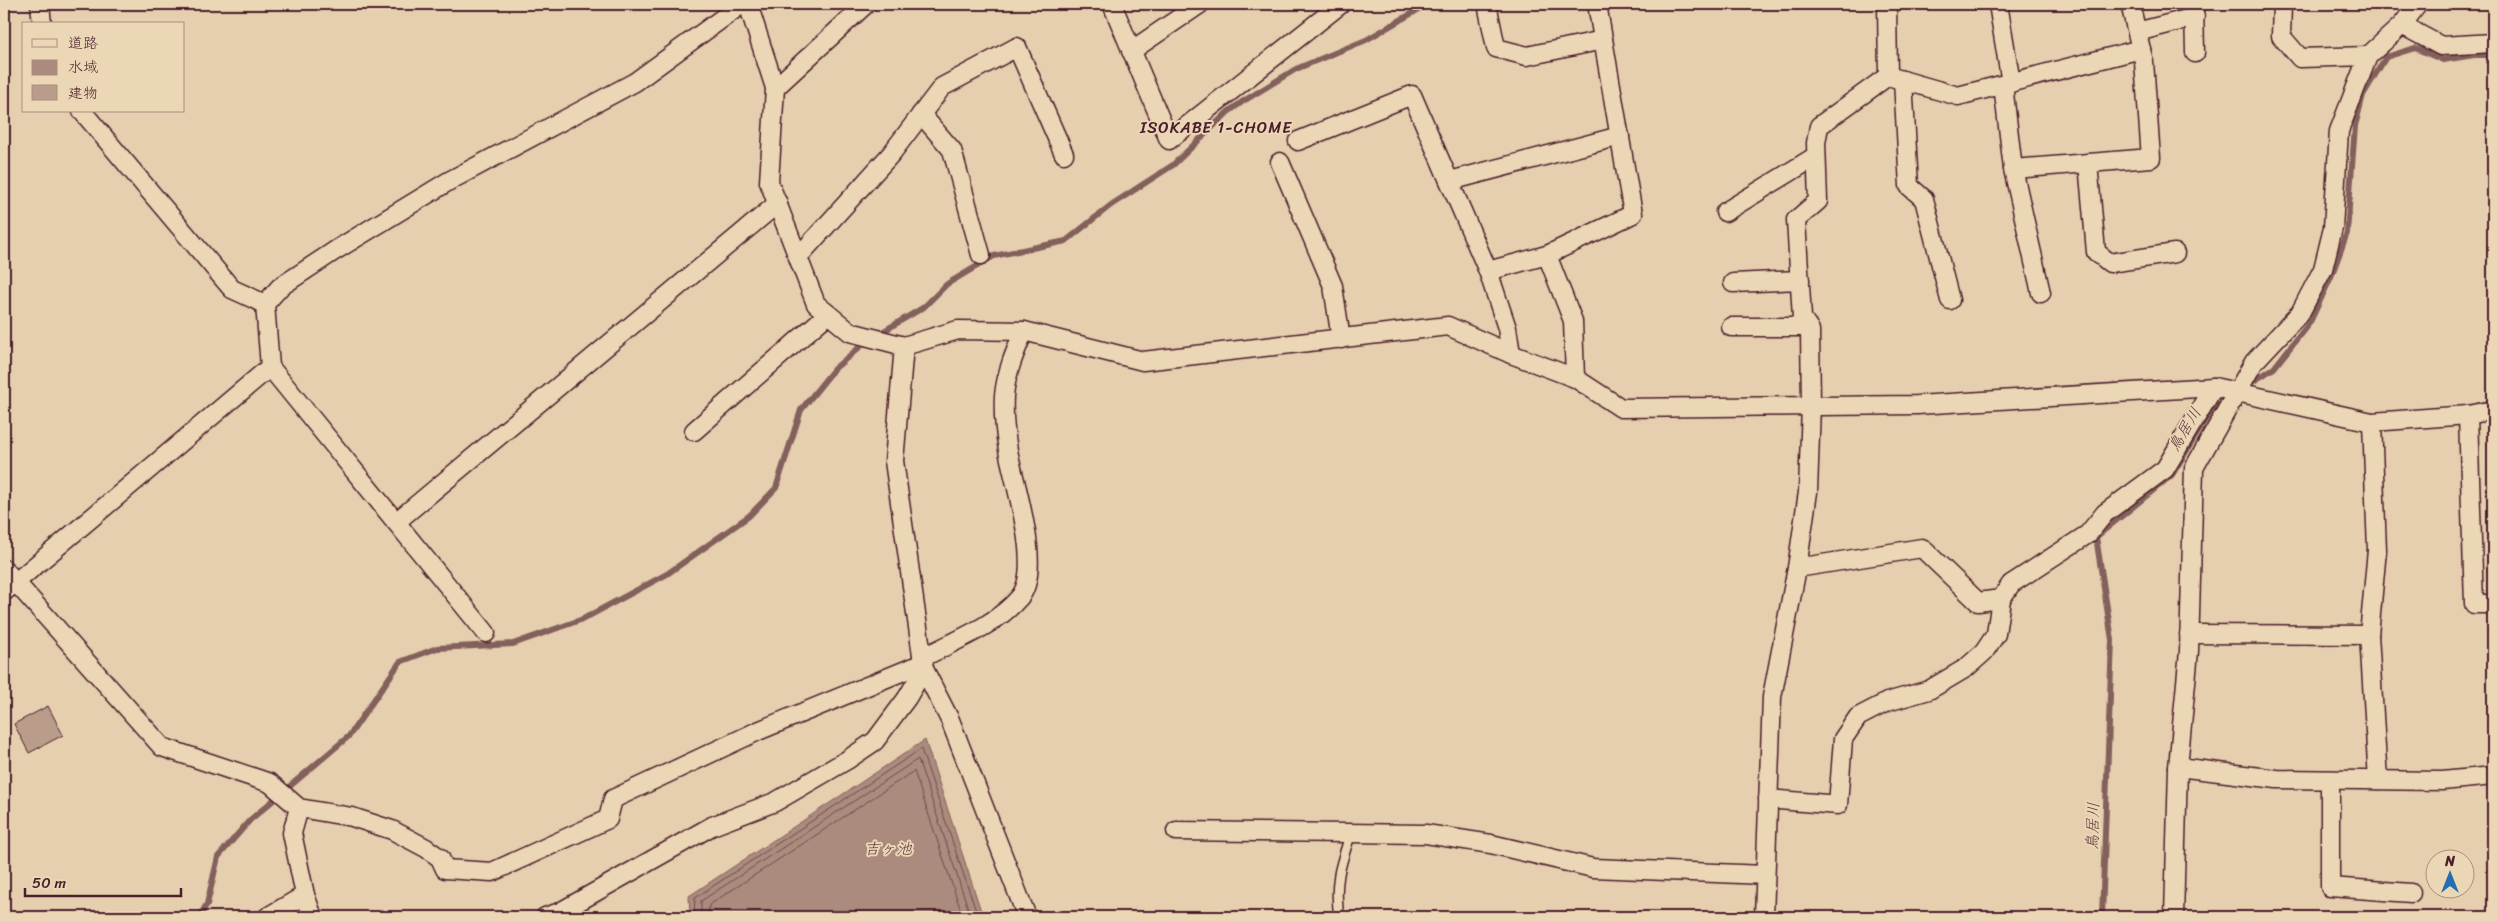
<svg xmlns="http://www.w3.org/2000/svg" width="2497" height="921" font-family="Sriracha,'Klee One',sans-serif">
  <rect width="100%" height="100%" fill="#e5cfaf"/>
  <filter id="ink" filterUnits="userSpaceOnUse"><feTurbulence type="fractalNoise" baseFrequency=".02" numOctaves="2"/><feDisplacementMap in="SourceGraphic" scale="10" xChannelSelector="R" yChannelSelector="G"/><feConvolveMatrix kernelMatrix="1 2 1 2 8 2 1 2 1" color-interpolation-filters="sRGB"/></filter>
  <g filter="url(#ink)">
    <polygon fill="#aa8b7d" stroke="#84605c" points="925,740 983,917 690,917 689,896"/>
    <g fill="none" stroke-linecap="round" stroke-linejoin="round">
      <g stroke="#704a4c" stroke-width="1">
        <polyline points="694,917 695,898 921,749 978,917"/>
        <polyline points="701,917 701,901 918,759 971,917"/>
        <polyline points="708,917 709,905 914,771 963,917"/>
      </g>
      <g stroke="#84605c" stroke-width="6">
        <polyline points="877,335 924,307 947,284 994,256 1066,241 1111,205 1173,165 1228,112 1242,102 1296,69 1366,40 1428,4"/>
        <polyline points="2246,386 2274,368 2310,322 2331,277 2347,233 2355,126 2363,95 2386,57 2415,48 2443,60 2474,55 2493,55"/>
        <polyline points="199,917 207,904 218,857 250,820 349,736 400,662 437,648 513,644 583,619 667,574 749,516 776,488 801,410 834,369 868,340"/>
        <polyline points="2102,917 2112,640 2096,537 2172,475 2212,409 2228,398"/>
      </g>
    </g>
    <polygon fill="#b99d8a" stroke="#4a1f2b" points="48,706 63,735 29,753 14,724"/>
    <g fill="none" stroke-linecap="round" stroke-linejoin="round">
      <g stroke="#4a1f2b" stroke-width="12">
        <path id="lane" d="M1339,917C1334,882 1340,866 1351,833"/>
      </g>
      <g stroke="#4a1f2b" stroke-width="21">
        <g id="street">
          <polyline points="40,4 42,24"/>
          <polyline points="748,4 775,88 769,182 816,304 850,332 904,346 958,330 1024,331 1143,361 1448,326 1511,354 1575,378 1621,408 1917,405 2214,387 2372,422 2468,415 2493,410"/>
          <polyline points="1112,4 1169,140 1341,4"/>
          <polyline points="1487,4 1496,48 1527,56 1603,40"/>
          <polyline points="1998,4 2011,83"/>
          <polyline points="2194,4 2195,53"/>
          <polyline points="2282,4 2281,36 2300,58 2368,56"/>
          <polyline points="2402,25 2441,46 2493,43"/>
          <polyline points="2137,32 2195,17"/>
          <polyline points="1131,51 1200,4"/>
          <polyline points="1888,76 1958,96 2141,49"/>
          <polyline points="1903,80 1909,186 1924,199 1950,300"/>
          <polyline points="2003,85 2013,169 2041,293"/>
          <polyline points="775,88 866,4"/>
          <polyline points="82,111 232,289 265,304"/>
          <polyline points="921,114 952,150 981,255"/>
          <polyline points="1298,141 1412,95 1488,271"/>
          <polyline points="1280,162 1333,286 1341,339"/>
          <polyline points="2088,163 2096,252 2110,263 2175,253"/>
          <polyline points="2013,169 2151,158 2144,62 2130,4"/>
          <polyline points="1450,181 1620,136"/>
          <polyline points="1725,212 1816,156"/>
          <polyline points="1547,255 1573,321 1575,378"/>
          <polyline points="799,256 891,154 942,87 1017,47 1064,154"/>
          <polyline points="1733,283 1800,280"/>
          <polyline points="1731,327 1808,327"/>
          <polyline points="1511,354 1507,328 1488,271 1547,255 1633,214 1597,4"/>
          <polyline points="2468,415 2474,604 2493,604"/>
          <polyline points="2372,422 2377,550 2369,635 2378,780"/>
          <polyline points="694,431 828,314"/>
          <polyline points="396,522 778,203"/>
          <polyline points="1797,568 1922,548 1978,602 2001,599"/>
          <polyline points="4,569 162,747 270,783 299,808 352,817 392,830 426,848 440,858 445,869 492,872 608,819 613,799 758,731 923,663"/>
          <polyline points="4,592 270,367"/>
          <polyline points="486,633 270,367 265,304 280,287 336,250 449,181 635,82 742,4"/>
          <polyline points="2189,634 2369,635"/>
          <path d="M922,658C954,641 995,626 1019,598C1044,570 1014,484 1008,450C1005,433 1003,413 1004,396C1006,373 1015,352 1024,331"/>
          <polyline points="924,669 950,720 1027,917"/>
          <polyline points="2178,767 2277,779 2442,781 2493,776"/>
          <polyline points="2330,780 2330,887 2411,893"/>
          <polyline points="1768,799 1838,805 1843,739 1858,717 1887,702 1929,690 1966,668 1984,652 1996,634 2001,599 2011,584 2088,534 2105,513 2165,469 2214,387"/>
          <polyline points="299,808 292,833 305,895 313,917"/>
          <polyline points="1176,831 1426,834 1491,844 1593,868 1765,875"/>
          <polyline points="267,917 305,895"/>
          <polyline points="545,917 560,912 712,826 775,802 847,760 875,741 907,698 924,669 894,461 904,346"/>
          <polyline points="1764,917 1772,697 1797,568 1808,492 1811,405 1810,330 1802,318 1796,220 1818,201 1816,143 1819,126 1888,76 1887,4"/>
          <polyline points="2174,917 2178,767 2189,651 2194,468 2254,362 2300,313 2323,269 2333,228 2339,131 2368,56 2402,25 2418,4"/>
        </g>
      </g>
      <use href="#lane" stroke="#ebd6b5" stroke-width="9"/>
      <use href="#street" stroke="#ebd6b5" stroke-width="18"/>
    </g>
  </g>
  <g text-anchor="middle" stroke-width="4" stroke-linejoin="round" paint-order="stroke">
    <g font-size="16" letter-spacing="1" fill="#4a1f2b" stroke="#ebd6b5">
      <text x="1216" y="133">ISOKABE 1-CHOME</text>
    </g>
    <g font-size="16" font-style="italic" fill="#623a40" stroke="#ebd6b5">
      <text transform="translate(2184 429) rotate(-59)" y="6">鳥居川</text>
      <text transform="translate(2092 826) rotate(-88)" y="6">鳥居川</text>
      <text x="888" y="854">吉ヶ池</text>
    </g>
  </g>
  <rect width="2497" height="921" fill="none" stroke="#ebd6b5" stroke-width="20"/>
  <rect x="10" y="10" width="2477" height="901" fill="none" stroke="#4a1f2b" stroke-width="2" filter="url(#ink)"/>
  <rect x="22" y="22" width="162" height="90" fill="#ebd6b5" stroke="#ab8d7e"/>
  <rect x="32" y="39" width="25" height="8" fill="#ebd6b5" stroke="#ab8d7e"/>
  <text x="68" y="48" font-size="15" fill="#4a1f2b">道路</text>
  <rect x="32" y="60" width="25" height="15" fill="#aa8b7d" stroke="#ab8d7e"/>
  <text x="68" y="72" font-size="15" fill="#4a1f2b">水域</text>
  <rect x="32" y="85" width="25" height="15" fill="#b99d8a" stroke="#ab8d7e"/>
  <text x="68" y="98" font-size="15" fill="#4a1f2b">建物</text>
  <g transform="translate(2450 874)"><circle r="24" fill="#ebd6b5" stroke="#ab8d7e"/>
  <path d="M0-4L9 19L0 12L-9 19Z" fill="#1f6fb2"/>
  <text y="-8" font-size="14" font-weight="bold" text-anchor="middle" fill="#4a1f2b">N</text>
  </g>
  <path d="M25 888v8h156v-8" fill="none" stroke="#4a1f2b" stroke-width="2.5"/>
  <text x="32" y="888" font-size="15" fill="#4a1f2b" stroke="#ebd6b5" stroke-width="4" paint-order="stroke">50 m</text>
</svg>
